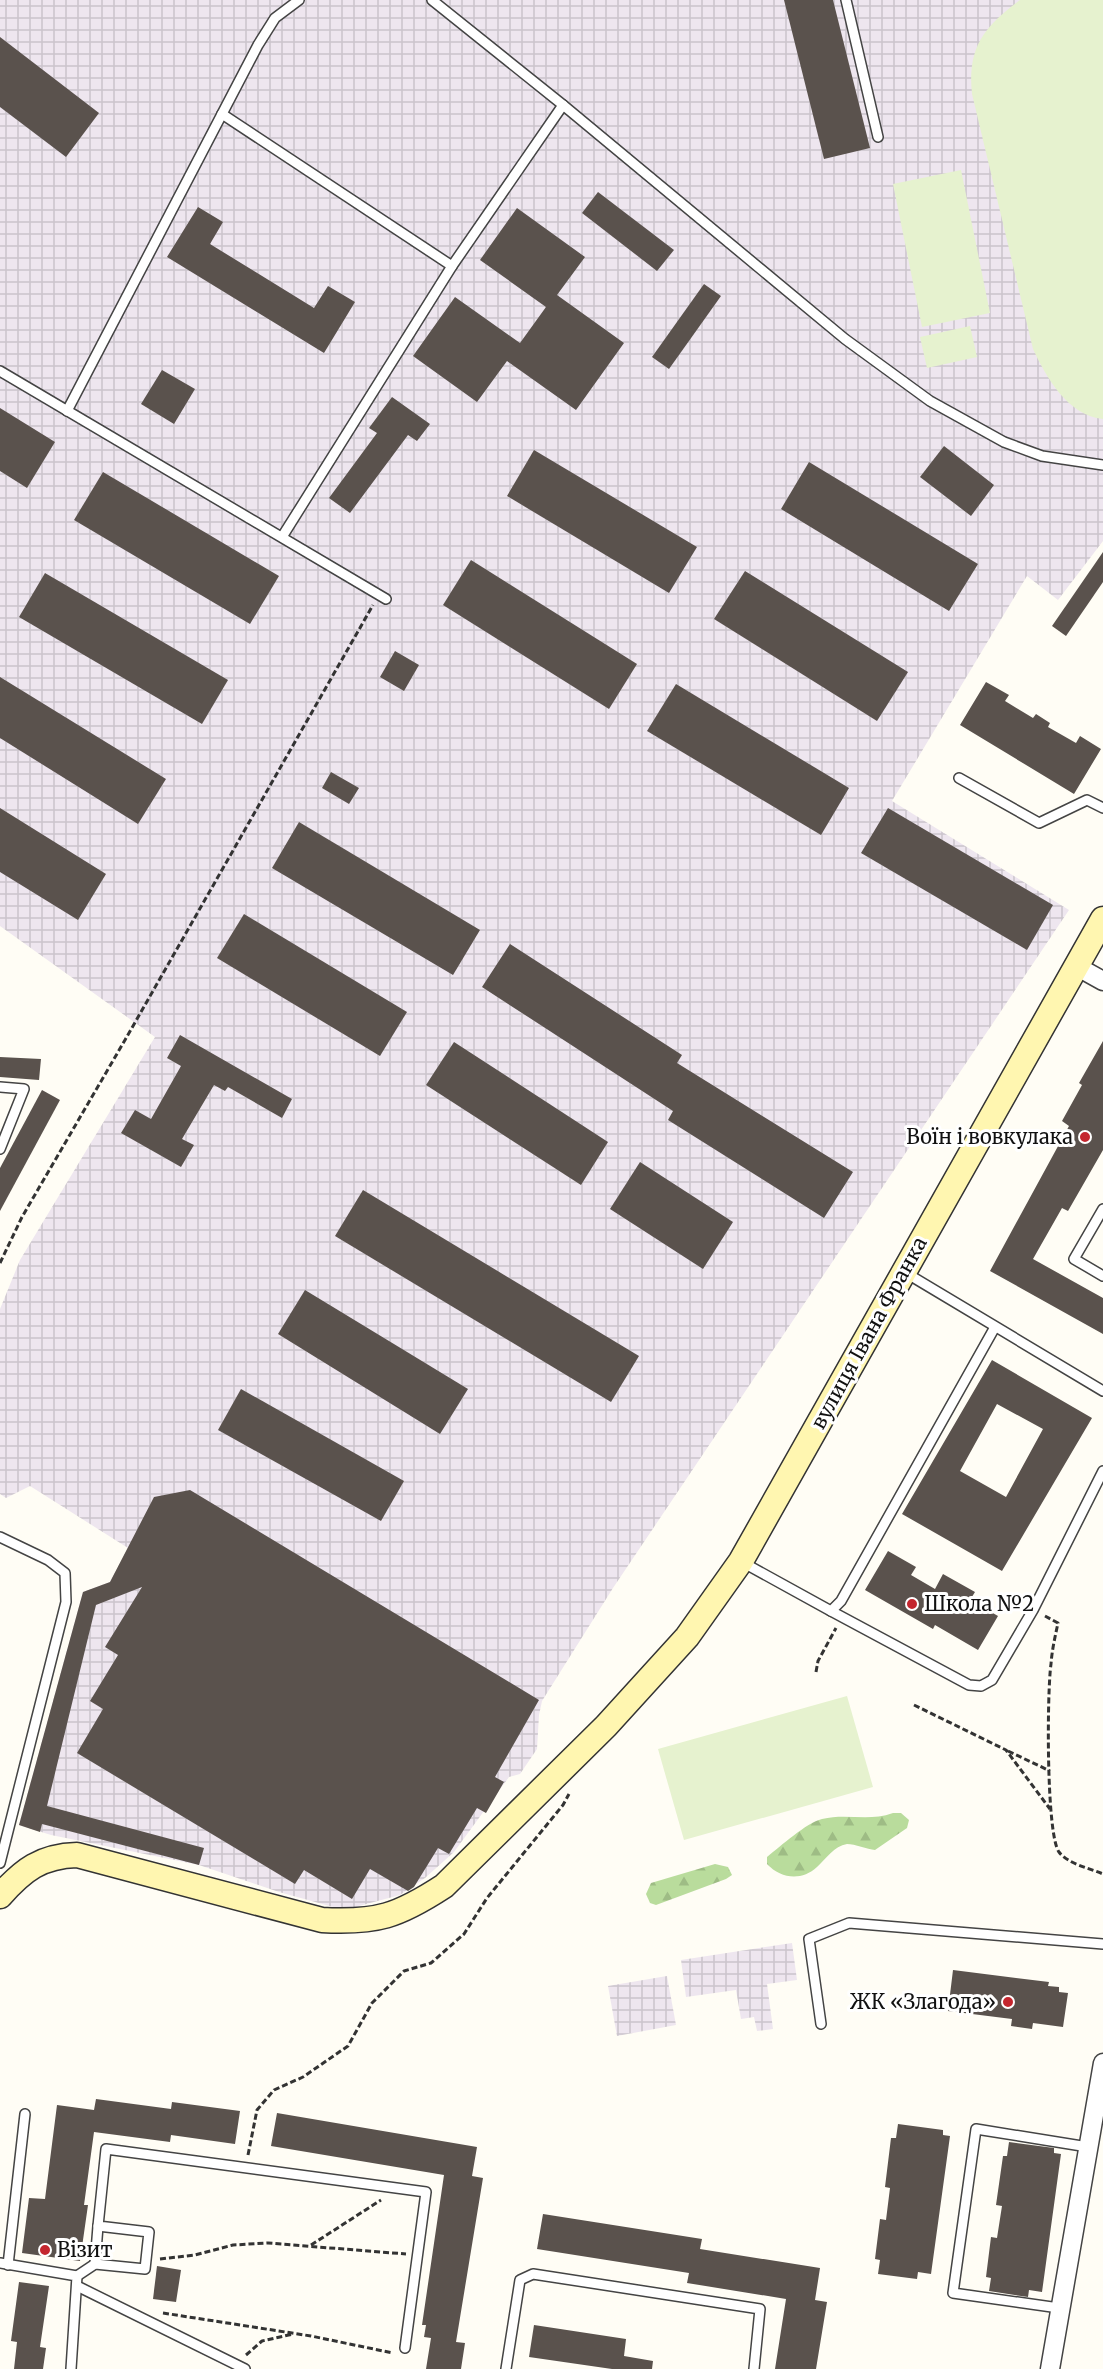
<svg xmlns="http://www.w3.org/2000/svg" width="1103" height="2369" font-family="Merriweather,serif">
  <defs>
    <pattern id="industrial-grid" width="8" height="8" patternUnits="userSpaceOnUse" patternTransform="scale(1.5)"><rect width="8" height="8" fill="#eee6ef"/><path d="M0 4h8M4 0v8" fill="none" stroke="#cbc4cc"/></pattern>
    <pattern id="forest-firs" width="22" height="20" patternUnits="userSpaceOnUse" patternTransform="scale(1.5)"><rect width="22" height="20" fill="#b9dc9c"/><path d="M5 1l3.5 6h-7zM16 11l3.5 6h-7z" fill="#9ebc85"/></pattern>
  </defs>
  <rect width="100%" height="100%" fill="#fffdf5"/>
  <g fill="url(#industrial-grid)">
    <polygon points="0,0 1103,0 1103,541 1058,600 1027,576 892,801 1069,910 613,1588 542,1701 539,1715 537,1749 520,1774 509,1777 454,1852 425,1878 400,1895 344,1910 279,1892 199,1865 51,1835 19,1825 83,1592 110,1582 128,1548 30,1486 6,1498 0,1494 0,1309 20,1260 155,1037 0,926"/>
    <polygon points="792,1943 797,1980 767,1984 773,2029 757,2031 754,2017 741,2019 736,1990 686,1997 681,1960"/>
    <polygon points="667,1976 676,2025 617,2036 608,1986"/>
  </g>
  <g fill="url(#forest-firs)">
    <path d="M893,1813H901L909,1820L907,1828L875,1850C867,1849 855,1844 847,1844C834,1846 826,1859 817,1867C802,1881 781,1879 767,1864V1857C781,1846 806,1823 822,1819C847,1813 868,1822 893,1813Z"/>
    <polygon points="715,1864 728,1867 732,1875 726,1879 656,1905 650,1903 646,1894 651,1883"/>
  </g>
  <g fill="#e6f2cf">
    <path d="M1020,0H1103V419C1068,416 1046,377 1033,349L972,94C967,47 984,27 1020,0Z"/>
    <polygon points="961,170 990,313 922,327 893,184"/>
    <polygon points="970,326 977,357 927,368 920,337"/>
    <polygon points="847,1696 873,1787 684,1840 658,1749"/>
  </g>
  <g fill="#5a524d" fill-rule="evenodd">
    <polygon points="784,0 833,0 870,148 824,159"/>
    <polygon points="0,37 99,113 66,157 0,107"/>
    <polygon points="598,192 674,250 657,271 582,213"/>
    <polygon points="198,207 223,222 210,244 314,308 328,286 355,302 324,353 167,257"/>
    <polygon points="517,208 585,257 557,295 624,343 576,410 507,361 477,402 413,356 455,297 520,343 546,307 480,260"/>
    <polygon points="704,284 721,296 669,369 652,357"/>
    <polygon points="162,370 195,389 174,424 141,404"/>
    <polygon points="392,397 430,424 417,441 408,435 350,513 329,498 377,433 369,428"/>
    <polygon points="0,408 55,442 27,488 0,471"/>
    <polygon points="944,446 994,485 971,516 920,477"/>
    <polygon points="534,450 697,547 669,593 507,496"/>
    <polygon points="809,462 978,564 949,611 781,509"/>
    <polygon points="103,472 279,576 250,624 74,520"/>
    <polygon points="1103,552 1103,582 1066,636 1052,626"/>
    <polygon points="471,560 637,664 609,709 443,605"/>
    <polygon points="745,571 908,672 877,721 714,619"/>
    <polygon points="45,573 228,680 202,724 19,617"/>
    <polygon points="395,651 419,665 404,691 380,677"/>
    <polygon points="0,677 166,779 138,824 0,738"/>
    <polygon points="986,682 1009,695 1005,701 1033,718 1036,714 1050,723 1048,727 1076,743 1080,736 1101,749 1074,794 960,725"/>
    <polygon points="676,684 849,788 821,835 647,731"/>
    <polygon points="331,772 359,788 349,804 322,788"/>
    <polygon points="0,808 106,874 78,920 0,872"/>
    <polygon points="888,808 1053,905 1027,950 861,853"/>
    <polygon points="299,822 480,930 453,975 272,868"/>
    <polygon points="244,914 407,1012 380,1056 217,958"/>
    <polygon points="510,944 682,1055 677,1063 853,1172 824,1218 668,1120 673,1111 482,987"/>
    <polygon points="180,1035 292,1099 282,1118 228,1087 225,1091 214,1085 182,1139 194,1145 181,1167 121,1133 135,1110 151,1119 181,1066 167,1058"/>
    <polygon points="1103,1041 1103,1150 1068,1211 1062,1208 1033,1259 1103,1298 1103,1334 990,1271 1069,1126 1062,1121 1082,1085 1079,1083"/>
    <polygon points="454,1042 608,1142 581,1185 426,1085"/>
    <polygon points="0,1057 41,1059 39,1080 0,1077"/>
    <polygon points="42,1090 60,1100 0,1211 0,1168"/>
    <polygon points="640,1162 733,1222 703,1269 610,1209"/>
    <polygon points="363,1190 639,1356 611,1402 335,1236"/>
    <polygon points="305,1290 468,1389 440,1434 278,1334"/>
    <path d="M992,1360L1092,1418L1002,1571L902,1514ZM997,1404L1043,1429L1006,1497L960,1471Z"/>
    <polygon points="241,1389 404,1481 381,1521 218,1430"/>
    <polygon points="190,1490 539,1700 495,1777 504,1782 486,1813 477,1808 449,1854 438,1848 414,1887 408,1891 370,1869 352,1899 304,1870 295,1884 77,1753 103,1709 90,1701 118,1655 105,1647 142,1587 96,1605 47,1806 204,1848 199,1865 42,1824 40,1832 19,1825 83,1592 110,1582 154,1497"/>
    <polygon points="888,1551 916,1567 911,1575 935,1589 943,1574 975,1592 970,1600 998,1616 978,1650 935,1625 933,1629 865,1590"/>
    <polygon points="953,1970 1049,1982 1048,1986 1059,1987 1059,1992 1068,1993 1063,2027 1033,2023 1032,2029 1011,2026 1012,2019 948,2011"/>
    <polygon points="96,2099 171,2109 172,2102 240,2111 235,2144 171,2135 170,2142 94,2132 84,2205 88,2205 80,2261 22,2253 29,2198 45,2199 57,2105 94,2110"/>
    <polygon points="277,2113 477,2147 472,2176 483,2178 456,2342 465,2343 461,2369 426,2369 431,2338 424,2337 426,2325 422,2325 444,2175 271,2146"/>
    <polygon points="898,2124 943,2130 943,2135 950,2136 931,2274 918,2272 917,2279 878,2274 880,2260 875,2259 880,2219 886,2220 890,2188 885,2187 891,2138 896,2138"/>
    <polygon points="1009,2142 1054,2148 1054,2153 1061,2154 1042,2292 1029,2290 1028,2297 989,2291 991,2278 986,2277 991,2237 997,2238 1002,2206 996,2205 1003,2156 1007,2156"/>
    <polygon points="543,2214 702,2239 700,2249 820,2268 815,2300 827,2302 816,2369 775,2369 786,2299 687,2283 689,2273 537,2249"/>
    <polygon points="157,2266 181,2270 176,2302 153,2299"/>
    <polygon points="19,2282 49,2286 40,2347 46,2348 43,2369 14,2369 17,2342 11,2341"/>
    <polygon points="534,2325 626,2339 624,2356 653,2361 652,2369 612,2369 529,2357"/>
  </g>
  <g fill="none" stroke-linecap="round" stroke-linejoin="round">
    <g stroke="#444" stroke-width="12">
      <g id="service">
        <polyline points="432,0 563,105 845,339 930,401 1004,442 1042,456 1103,465"/>
        <polyline points="846,0 878,137"/>
        <polyline points="222,114 452,266"/>
        <polyline points="0,371 386,599"/>
        <polyline points="67,411 258,45 275,18 299,0"/>
        <polyline points="282,537 452,266 563,105"/>
        <polyline points="959,778 1039,823 1087,800 1103,808"/>
        <polyline points="0,1087 24,1089 0,1149"/>
        <polyline points="1103,1209 1074,1259 1103,1276"/>
        <polyline points="906,1273 1103,1391"/>
        <polyline points="0,1537 48,1560 65,1573 66,1602 0,1863"/>
        <polyline points="742,1562 831,1611 841,1601 995,1327"/>
        <polyline points="831,1611 969,1685 981,1686 992,1680 1033,1610 1103,1471"/>
        <polyline points="821,2024 809,1939 849,1923 1103,1944"/>
        <polyline points="0,2263 77,2276 71,2369"/>
        <polyline points="95,2264 98,2226"/>
        <polyline points="8,2265 25,2114"/>
        <polyline points="77,2276 95,2264 145,2269 149,2232 98,2226 106,2149 426,2192 405,2348"/>
        <polyline points="77,2286 245,2369"/>
        <polyline points="1059,2308 953,2293 976,2129 1088,2147"/>
        <polyline points="506,2369 520,2280 533,2274 760,2309 754,2369"/>
      </g>
    </g>
    <g stroke="#444" stroke-width="21">
      <g id="minor">
        <polyline points="1076,966 1103,981"/>
        <polyline points="1050,2369 1103,2063"/>
      </g>
    </g>
    <g stroke="#333" stroke-width="27">
      <path id="secondary" d="M0,1896C23,1870 41,1856 77,1855L322,1920C377,1923 398,1916 444,1886L606,1726L687,1637L741,1561L1103,919"/>
    </g>
    <g stroke="#333" stroke-width="3" stroke-dasharray="6 3" stroke-linecap="butt">
      <polyline points="0,1263 22,1217 125,1040 373,605"/>
      <path d="M1045,1616L1058,1623C1055,1637 1052,1650 1051,1664C1047,1691 1046,1834 1059,1852C1068,1864 1089,1868 1103,1874"/>
      <polyline points="816,1672 818,1661 836,1628"/>
      <polyline points="914,1705 1006,1750 1050,1809"/>
      <polyline points="1008,1751 1050,1771"/>
      <polyline points="248,2155 257,2110 274,2090 303,2077 348,2046 372,2003 404,1971 431,1963 464,1934 487,1898 563,1805 569,1794"/>
      <polyline points="311,2245 381,2200"/>
      <polyline points="160,2259 195,2255 233,2245 268,2243 406,2254"/>
      <polyline points="163,2313 311,2336 393,2353"/>
      <polyline points="246,2355 262,2341 293,2334"/>
    </g>
    <use href="#service" stroke="#fff" stroke-width="9"/>
    <use href="#minor" stroke="#fff" stroke-width="18"/>
    <use href="#secondary" stroke="#fff6b0" stroke-width="24"/>
  </g>
  <g fill="#c4262e" stroke="#fff" stroke-width="2">
    <circle cx="1085" cy="1137" r="6"/>
    <circle cx="912" cy="1604" r="6"/>
    <circle cx="1008" cy="2002" r="6"/>
    <circle cx="45" cy="2250" r="6"/>
  </g>
  <g text-anchor="middle" stroke-width="6" stroke-linejoin="round" paint-order="stroke">
    <g font-size="20" fill="#111" stroke="#fff" text-anchor="end">
      <text x="1073" y="1144">Воїн і вовкулака</text>
      <text x="924" y="1611" text-anchor="start">Школа №2</text>
      <text x="996" y="2009">ЖК «Злагода»</text>
      <text x="57" y="2257" text-anchor="start">Візит</text>
    </g>
    <g font-size="20" fill="#111" stroke="#fff">
      <text transform="translate(869 1333) rotate(-61)" y="7">вулиця Івана Франка</text>
    </g>
  </g>
</svg>
